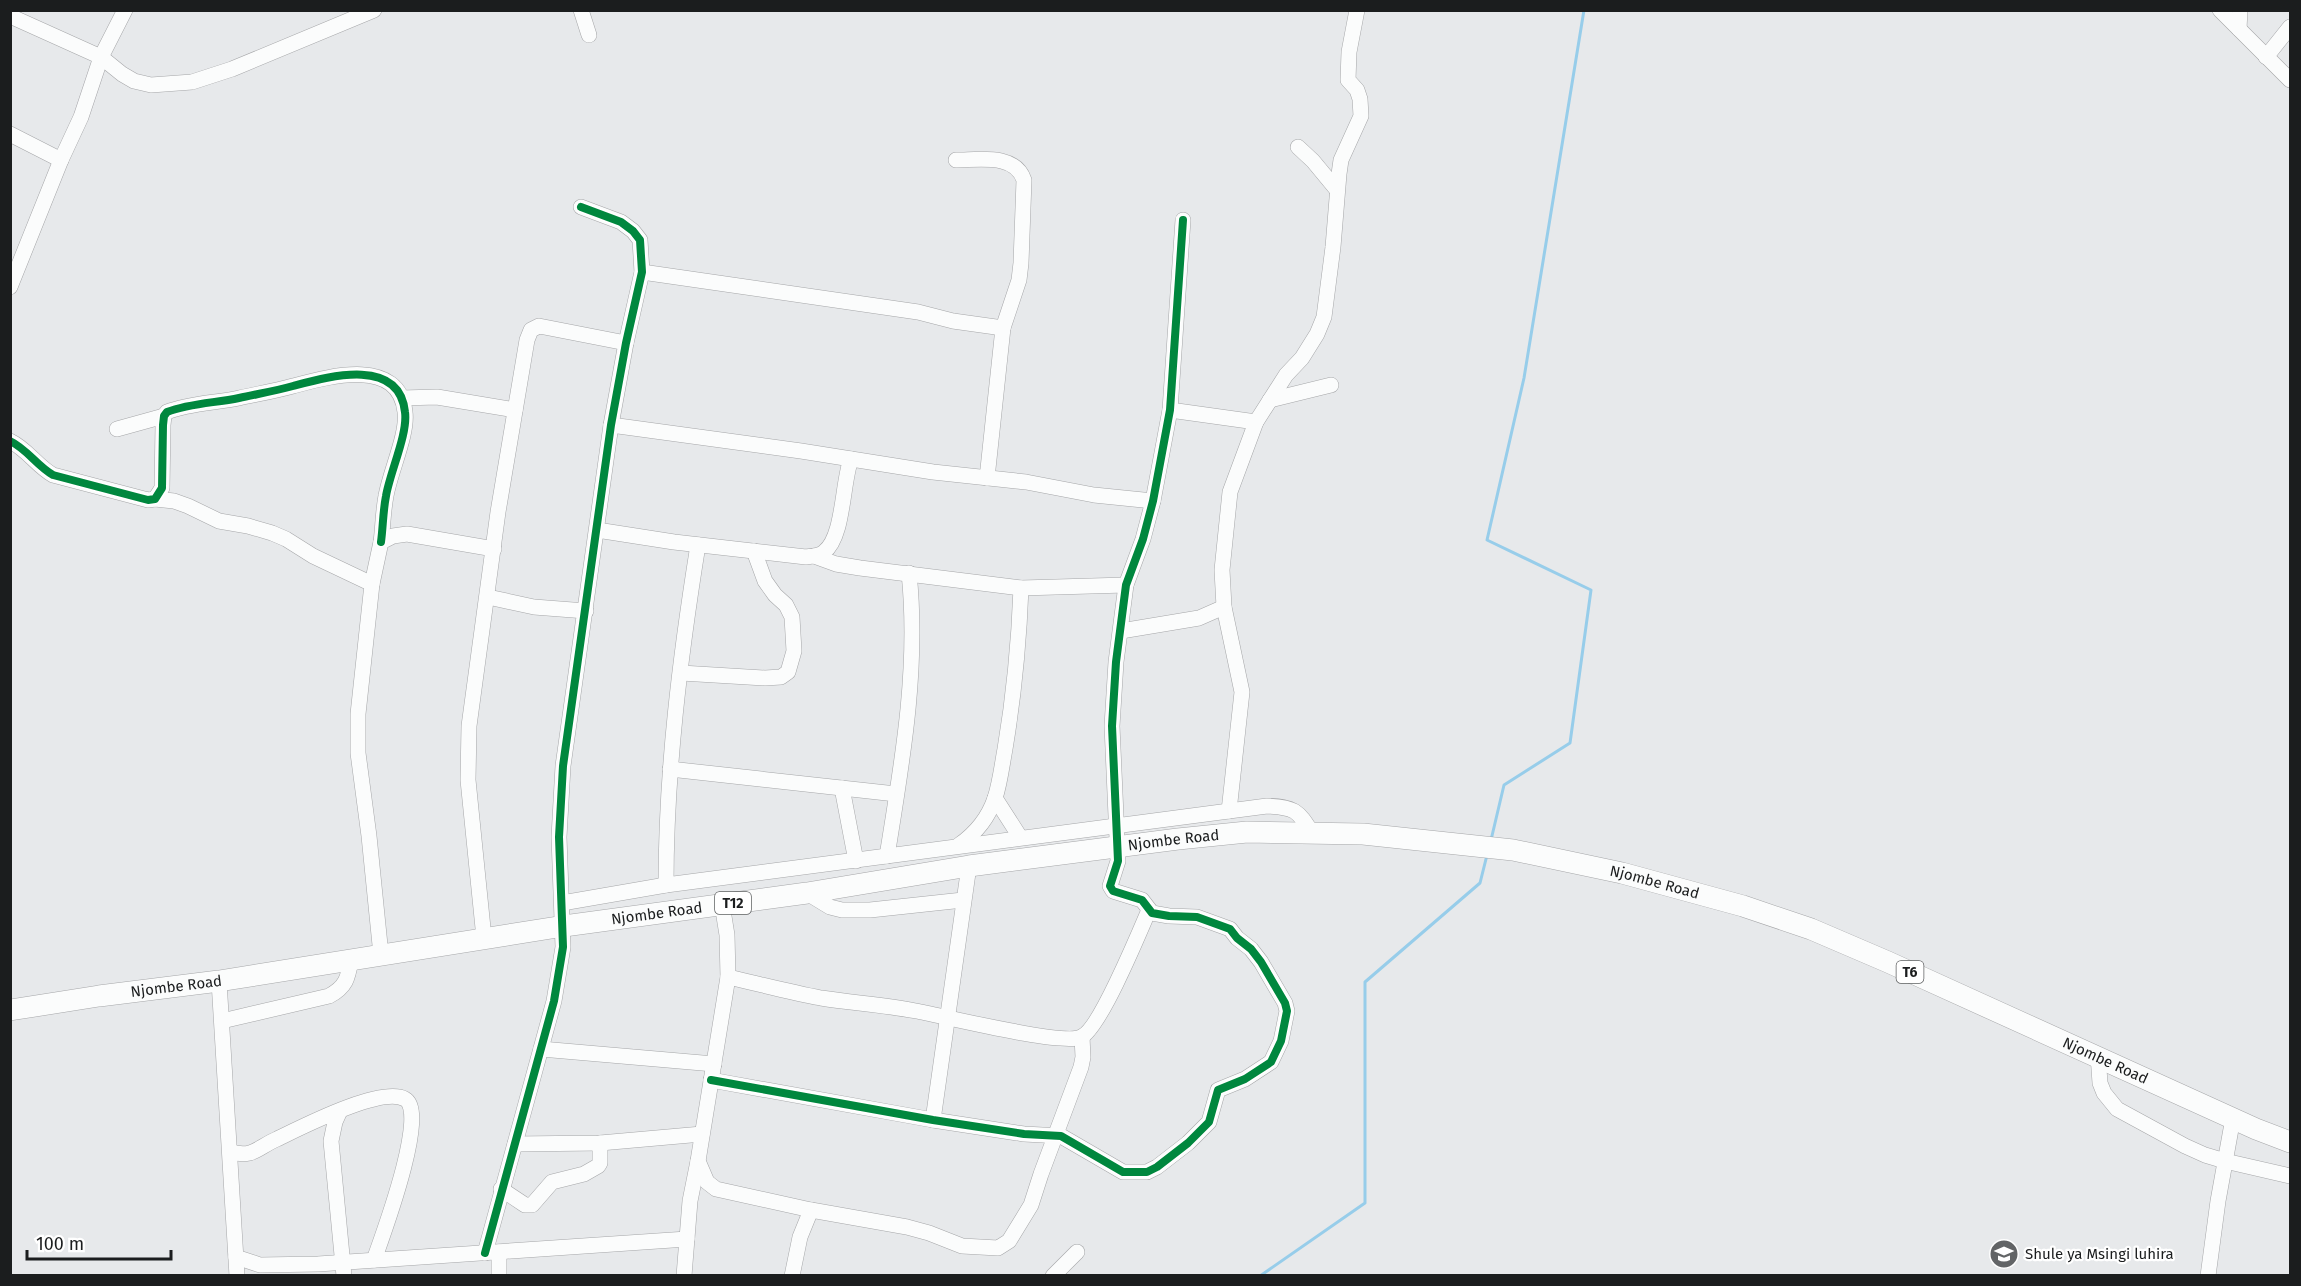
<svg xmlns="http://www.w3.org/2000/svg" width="2301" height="1286" font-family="'Fira Sans',sans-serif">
  <rect width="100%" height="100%" fill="#e7e9eb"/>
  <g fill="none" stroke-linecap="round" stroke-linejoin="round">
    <g stroke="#97cdea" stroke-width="3">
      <polyline points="1491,840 1504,785 1570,743 1591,590 1487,540 1524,378 1584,10"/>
      <polyline points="1260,1276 1365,1203 1365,982 1480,883 1487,855"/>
    </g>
    <g stroke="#a5a6a8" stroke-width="16">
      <g id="minor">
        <polyline points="581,10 589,35"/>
        <polyline points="2220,10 2290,80"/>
        <polyline points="10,16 101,57 122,74 134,81 151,85 192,82 232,69 374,10"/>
        <polyline points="2239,29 2240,10"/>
        <polyline points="2266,57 2290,27"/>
        <polyline points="10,134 61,160"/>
        <polyline points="1298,147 1313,161 1337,190"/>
        <path d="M956,160C979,160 1015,153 1024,180L1021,263L1019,280L1003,328"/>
        <polyline points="642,272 918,312 953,321 1003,328 987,478"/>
        <polyline points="10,287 61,160 81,117 101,57 125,10"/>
        <polyline points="402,398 437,397 515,410"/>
        <polyline points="1270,400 1331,385"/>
        <polyline points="1170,410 1256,422"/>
        <polyline points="611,425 801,451 933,472 1026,482 1094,495 1153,501"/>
        <polyline points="117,429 164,416"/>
        <path d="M10,441C27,449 37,466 53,475L148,500L155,499L162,488L163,425L164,416L167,412C190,403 216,403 239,398C257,394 275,391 293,386C327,377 399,356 405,412C408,434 390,472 386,496C383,511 383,527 381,542"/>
        <polyline points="155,499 174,501 188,506 219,521 248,526 272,533 286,539 313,556 372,584"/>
        <path d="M597,530L674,542L806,557C813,556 819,556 824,552C844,537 842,483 851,459"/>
        <polyline points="814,556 836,564 860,568 1021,588 1126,585"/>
        <polyline points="488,597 534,607 586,611"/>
        <polyline points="1121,631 1199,618 1224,607"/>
        <polyline points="681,673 765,678 781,677 788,672 794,651 792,617 786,605 775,595 765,581 754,551"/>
        <polyline points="670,769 896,794"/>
        <polyline points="842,788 856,861"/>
        <polyline points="995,798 1020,837"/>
        <polyline points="1229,811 1242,692 1224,607 1222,570 1230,492 1256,422 1286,375 1302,358 1317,334 1324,317 1333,247 1339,174 1341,160 1361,116 1360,99 1357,90 1348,80 1349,52 1357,10"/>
        <path d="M959,845C976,833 988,819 995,798C1000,783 1002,765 1005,749C1014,695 1019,642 1021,588"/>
        <path d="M887,856C902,763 919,668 909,573"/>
        <path d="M666,885C666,771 680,657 698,545"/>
        <polyline points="807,893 830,907 842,910 870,910 963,900"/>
        <path d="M562,903L666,885L1267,806C1294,807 1298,810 1312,833"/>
        <polyline points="484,938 468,780 469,726 498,512 527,340 531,330 539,326 626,343"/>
        <polyline points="381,955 369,836 358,753 358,714 372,584 381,542 393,536 407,534 494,549"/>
        <path d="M728,977C759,984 790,992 821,998C853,1003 884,1005 916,1011C943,1016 1063,1046 1081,1037C1099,1030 1140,931 1149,910"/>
        <polyline points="219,981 237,1276"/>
        <path d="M222,1021L329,996C346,987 348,978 351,960"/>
        <polyline points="541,1049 714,1064"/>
        <polyline points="2098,1055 2100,1083 2104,1093 2117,1109 2185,1146 2205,1155 2225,1161 2290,1176"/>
        <polyline points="711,1080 933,1120 1024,1134 1061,1136 1123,1172 1147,1172 1157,1167 1188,1143 1209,1122 1218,1090 1245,1079 1271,1062 1281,1041 1287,1011 1285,1003 1261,962 1251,949 1237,938 1230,929 1197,917 1169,916 1152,913 1142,900 1113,891 1110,886 1118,861 1112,726 1116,662 1126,585 1143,539 1153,501 1170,410 1183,220"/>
        <polyline points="340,1111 335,1122 331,1141 344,1276"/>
        <polyline points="933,1120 969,866"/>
        <polyline points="515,1144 600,1143 702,1134"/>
        <path d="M231,1152C254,1158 258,1147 277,1139C302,1127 381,1086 405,1099C429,1112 382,1237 374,1260"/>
        <polyline points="698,1161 707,1182 716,1189 811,1210 907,1227 929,1233 962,1246 998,1248 1009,1241 1031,1205 1041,1174 1081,1067 1083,1057 1082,1037"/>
        <polyline points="501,1189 525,1205 532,1205 552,1182 584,1174 598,1166 600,1163 600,1143"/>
        <polyline points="485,1253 554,1001 563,947 559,837 563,766 611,425 626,343 642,272 640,240 633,231 621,222 581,207"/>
        <polyline points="236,1257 260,1265 318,1264 687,1239"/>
        <polyline points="499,1276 499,1252"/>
        <polyline points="684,1276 690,1201 698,1161 728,977 727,935 722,904"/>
        <polyline points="792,1276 800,1237 811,1210"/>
        <polyline points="1053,1276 1077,1252"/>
        <polyline points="2208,1276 2218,1201 2233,1118"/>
      </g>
    </g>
    <g stroke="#a5a6a8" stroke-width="22">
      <g id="highway">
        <path id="s1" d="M10,1010L99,996L219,981L564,926L807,893L969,866L1178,839L1247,832L1363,834L1513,850L1622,873L1743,906L1811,929L1888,962L2256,1129L2290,1142"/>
      </g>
    </g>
    <use href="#minor" stroke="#fbfcfc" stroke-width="15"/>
    <use href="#highway" stroke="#fbfcfc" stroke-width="21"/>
    <g stroke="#fff" stroke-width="11">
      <g id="cycleway">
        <path d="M10,441C27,449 37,466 53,475L148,500L155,499L162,488L163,425L164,416L167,412C190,403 216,403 239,398C257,394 275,391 293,386C327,377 399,356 405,412C408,434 390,472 386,496C383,511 383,527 381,542"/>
        <polyline points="711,1080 933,1120 1024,1134 1061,1136 1123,1172 1147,1172 1157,1167 1188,1143 1209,1122 1218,1090 1245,1079 1271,1062 1281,1041 1287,1011 1285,1003 1261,962 1251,949 1237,938 1230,929 1197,917 1169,916 1152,913 1142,900 1113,891 1110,886 1118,861 1112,726 1116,662 1126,585 1143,539 1153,501 1170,410 1183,220"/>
        <polyline points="485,1253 554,1001 563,947 559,837 563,766 611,425 626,343 642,272 640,240 633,231 621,222 581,207"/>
      </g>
    </g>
    <use href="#cycleway" stroke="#00873e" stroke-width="8"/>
  </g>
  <defs>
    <g id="school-disc" transform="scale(1.5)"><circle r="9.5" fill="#626466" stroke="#fff"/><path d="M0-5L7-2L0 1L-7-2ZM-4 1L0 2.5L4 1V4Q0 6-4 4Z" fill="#fff"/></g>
  </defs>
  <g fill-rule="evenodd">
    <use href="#school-disc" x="2004" y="1254"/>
  </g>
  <g text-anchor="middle" stroke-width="4.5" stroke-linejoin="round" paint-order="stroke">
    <g fill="#fff" stroke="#5f6162" stroke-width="1.5">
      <rect x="715" y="892" width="36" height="22" rx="4.5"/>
      <rect x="1896.5" y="961" width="27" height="22" rx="4.5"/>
    </g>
    <g font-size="14" font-weight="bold" fill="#1b1d1e">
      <text x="733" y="908">T12</text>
      <text x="1910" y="977">T6</text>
    </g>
    <g font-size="15" fill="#1b1d1e" stroke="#fff">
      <text dy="5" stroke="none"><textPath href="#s1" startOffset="1176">Njombe Road</textPath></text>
      <text dy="5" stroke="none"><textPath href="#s1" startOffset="1662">Njombe Road</textPath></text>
      <text dy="5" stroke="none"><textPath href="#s1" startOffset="654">Njombe Road</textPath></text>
      <text dy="5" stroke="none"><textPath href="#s1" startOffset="168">Njombe Road</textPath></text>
      <text dy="5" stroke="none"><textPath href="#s1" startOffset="2148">Njombe Road</textPath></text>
    </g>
    <g font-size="15" fill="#1b1d1e" stroke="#fff" text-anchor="start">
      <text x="2025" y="1259">Shule ya Msingi luhira</text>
    </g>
  </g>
  <rect width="2301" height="1286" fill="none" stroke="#1b1d1e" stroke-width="24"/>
  <path d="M27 1250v9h144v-9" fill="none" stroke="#1b1d1e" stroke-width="3"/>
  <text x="36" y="1250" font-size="18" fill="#1b1d1e" stroke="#ffffff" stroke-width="4.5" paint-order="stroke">100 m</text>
</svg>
